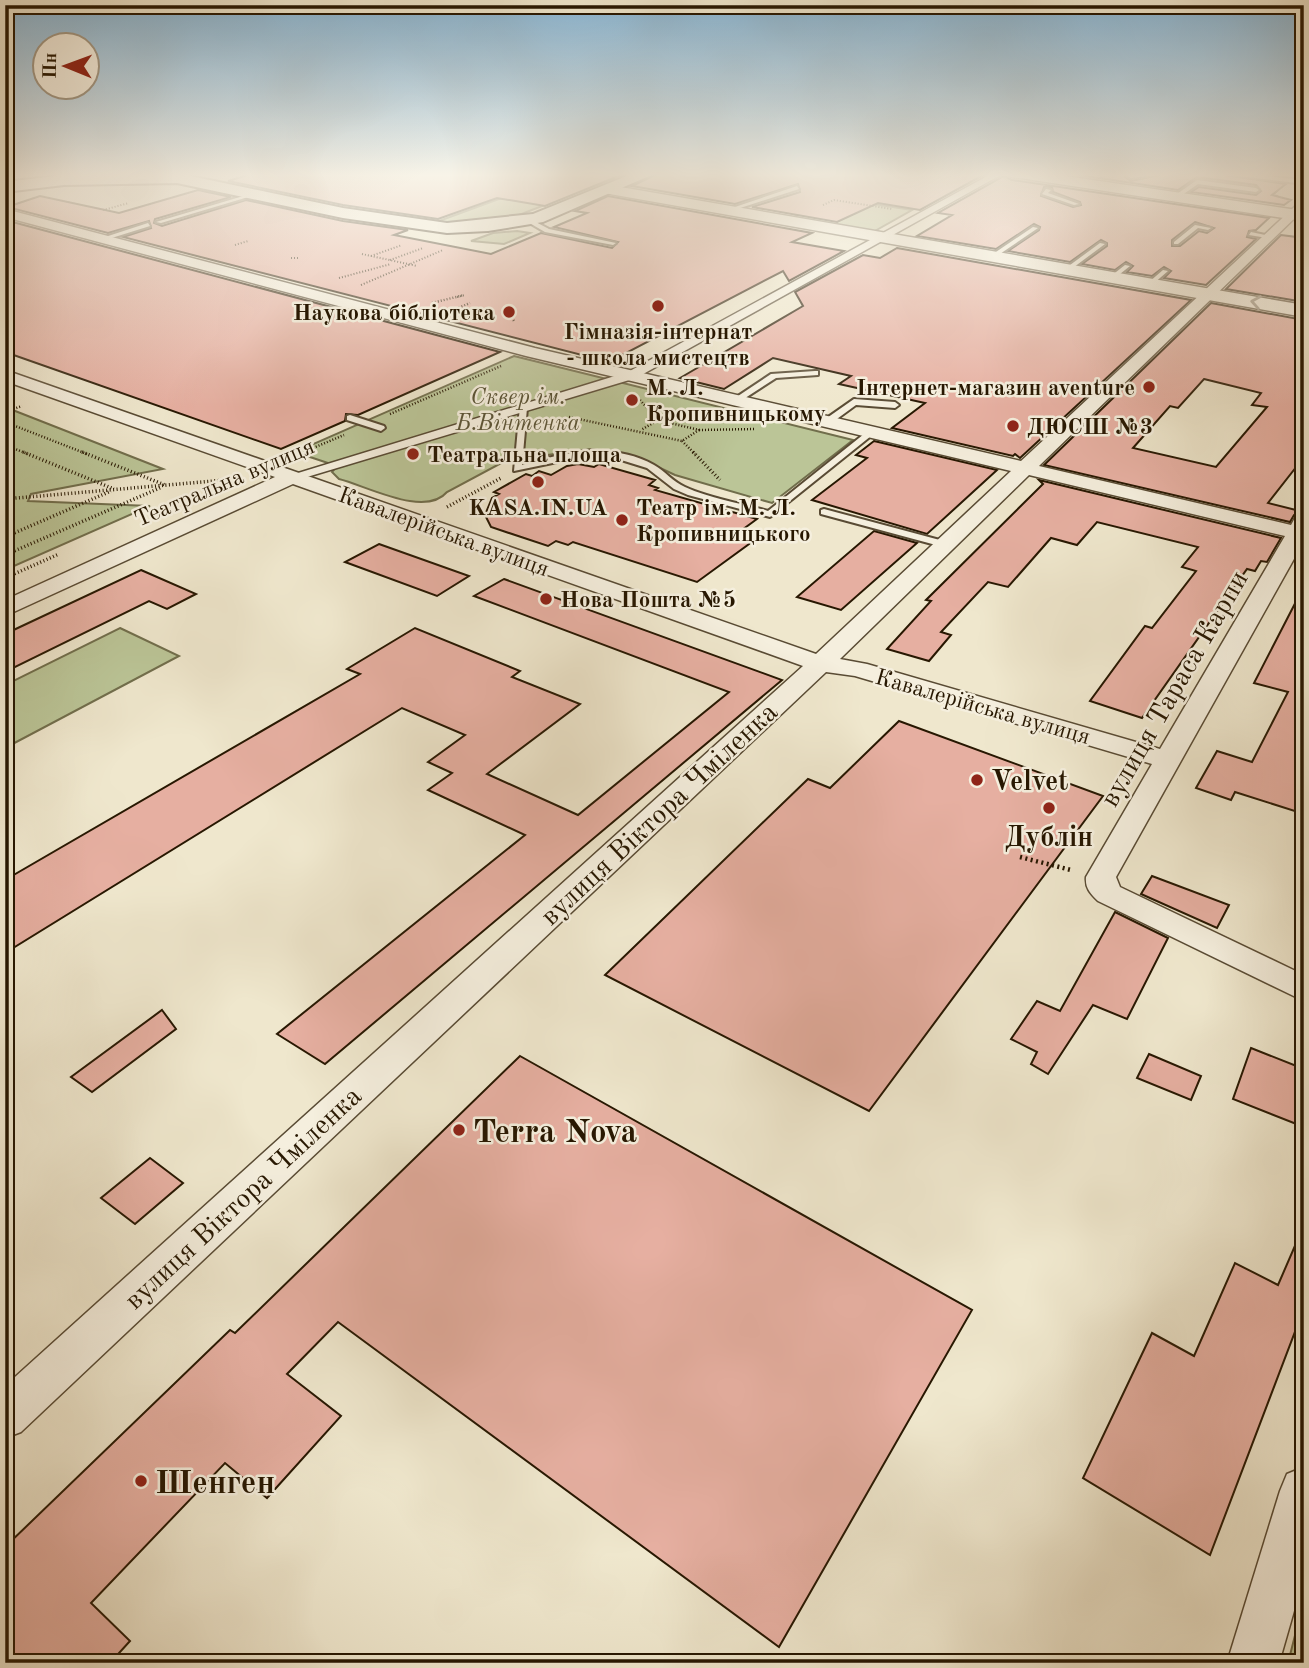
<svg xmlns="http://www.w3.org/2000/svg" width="1309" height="1668" font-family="'Old Standard TT',serif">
  <rect width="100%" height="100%" fill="#efe7cd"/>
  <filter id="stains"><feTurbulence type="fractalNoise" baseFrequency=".00286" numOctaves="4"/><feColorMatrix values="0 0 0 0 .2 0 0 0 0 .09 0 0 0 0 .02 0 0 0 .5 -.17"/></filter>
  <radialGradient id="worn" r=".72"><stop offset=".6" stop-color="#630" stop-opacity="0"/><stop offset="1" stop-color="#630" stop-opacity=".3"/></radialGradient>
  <g fill="#bbc597" stroke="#716e4c" stroke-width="2">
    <polygon points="589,173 627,173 519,215 428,225 553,179"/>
    <polygon points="1196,174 1266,184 1262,189 1277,191 1273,195 1278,196 1250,198 1179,188"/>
    <polygon points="835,198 912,210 873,232 791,218"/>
    <polygon points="517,231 530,233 504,244 471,241 493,233"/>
    <path d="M514,356L853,440L772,503L675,475L637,457L590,449L505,461L447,492C425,518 367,486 339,479L332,472L337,466L295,452Z"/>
    <polygon points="5,407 163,469 31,494 28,501 150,506 5,570"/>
    <polygon points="120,628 179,656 5,748 5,685"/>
    <polygon points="1304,1600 1304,1663 1288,1663"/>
  </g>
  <g fill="#e6afa1" stroke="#271701" stroke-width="2" fill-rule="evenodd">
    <polygon points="254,173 626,173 545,206 497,198 438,219 343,205 228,181"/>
    <polygon points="659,173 987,173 920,210 878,203 837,222 752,207 800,192 798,184 735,204 632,186"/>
    <polygon points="1066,173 1127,173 1125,177 1131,181 1168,173 1212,173 1286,184 1272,195 1291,200 1284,205 1191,192 1199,187 1256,195 1261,191 1256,185 1197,177 1178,190"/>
    <path d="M1004,176L1012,180L1269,218L1256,230L1249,231L1247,237L1256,239L1206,285L1164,278L1171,271L1164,267L1152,276L1127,272L1133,266L1126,262L1115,270L1082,264L1107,246V243L1101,240L1070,262L1008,251L1039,230L1040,227L1034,224L996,249L917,236L952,215L938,213ZM1044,187H1052L1053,192L1080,202L1081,205L1073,207L1041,196ZM1195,222L1214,228L1207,233L1199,231L1180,246H1172V240Z"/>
    <polygon points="198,190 231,197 155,219 154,223 162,226 246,200 343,221 408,230 394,235 491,254 541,233 612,248 618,242 554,227 587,213 575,211 608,196 812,233 792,242 844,251 789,281 783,271 609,362 123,237 151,228 149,221 108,233 7,207 40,196 119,213"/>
    <polygon points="5,220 500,352 358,415 346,414 345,421 281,449 5,352"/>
    <polygon points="1281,235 1304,238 1304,302 1226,289"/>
    <polygon points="897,248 1191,300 1020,458 1015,454 1013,456 892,428 925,403 839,384 851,376 773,358 724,389 680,378 803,306 795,292 863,255 880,258"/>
    <path d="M1211,303L1304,320V457L1268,503L1304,512L1294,515L1290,522L1044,465ZM1204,379L1261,393L1252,405L1267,407L1216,467L1133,448L1170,406L1178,408Z"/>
    <polygon points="874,441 997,470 927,534 812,500 867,458 856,455"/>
    <polygon points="578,464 594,467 599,464 655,480 649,485 658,488 655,490 757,519 742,530 760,536 697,582 573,542 568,545 556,541 548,546 491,527 485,515 492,498 499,494 494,492 526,474 532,476 539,471 551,475 567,466"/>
    <polygon points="1039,480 1281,538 1267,562 1261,561 1255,571 1247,569 1142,718 1090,701 1145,626 1152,628 1196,571 1182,567 1198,547 1097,522 1077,545 1051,538 1008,587 988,582 941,632 951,635 929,661 887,649 931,601 926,600 1043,484"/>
    <polygon points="874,531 917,543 841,610 797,597"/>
    <polygon points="379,544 469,576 437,596 345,562"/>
    <polygon points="141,570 196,594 167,609 149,601 5,672 5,634"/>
    <polygon points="504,579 782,680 325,1064 277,1034 525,835 428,790 452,773 428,762 465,735 402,708 5,953 5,880 360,674 347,669 415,628 520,671 512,677 580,704 487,774 578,815 729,692 474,596"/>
    <polygon points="1304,586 1304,814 1235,792 1231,800 1196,788 1217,751 1252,762 1288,692 1254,683"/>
    <polygon points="899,721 1103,796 869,1111 605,975 808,779 830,788"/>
    <polygon points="1152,876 1229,905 1217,928 1141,894"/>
    <polygon points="1115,912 1168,938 1127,1019 1093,1005 1048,1074 1031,1064 1037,1052 1011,1039 1037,1001 1060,1011"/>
    <polygon points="162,1010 176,1029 92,1092 71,1077"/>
    <polygon points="1251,1048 1304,1069 1304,1127 1233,1099"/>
    <polygon points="1149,1054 1201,1076 1191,1100 1137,1078"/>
    <polygon points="520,1056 972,1310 779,1647 338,1322 287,1374 341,1416 267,1498 225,1463 91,1603 130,1641 110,1663 5,1663 5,1547 230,1330 235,1333"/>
    <polygon points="150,1158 183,1183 135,1224 101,1198"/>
    <polygon points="1304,1225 1304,1308 1210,1555 1083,1478 1152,1333 1194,1356 1235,1263 1278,1285"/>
  </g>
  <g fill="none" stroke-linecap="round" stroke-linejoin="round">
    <g stroke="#594b34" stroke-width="4">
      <g id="service">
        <polygon points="1140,173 1166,173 1131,178 1128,176"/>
        <polygon points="1214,173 1237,173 1304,180 1304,184"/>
        <polygon points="1197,180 1256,188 1259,190 1256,192 1198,184 1178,198 1174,198 1174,196"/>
        <polygon points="797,186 799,189 731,211 726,210"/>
        <polygon points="1046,189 1051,190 1048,193 1079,204 1074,205 1042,194"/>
        <polygon points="250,194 255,195 161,223 156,222"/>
        <polygon points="5,201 9,202 10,203 5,205"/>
        <polygon points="526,219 530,219 549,229 616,243 613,245 545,232 526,221"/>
        <polygon points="148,223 150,226 102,241 99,239"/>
        <polygon points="1195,225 1211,228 1208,230 1198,228 1178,244 1174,244 1174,242"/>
        <polygon points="1033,227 1038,228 994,258 990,258 990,256"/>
        <polygon points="1251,232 1270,236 1267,238 1249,235"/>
        <polygon points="1100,243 1105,244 1070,270 1066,270 1066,268"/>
        <polygon points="1125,265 1130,266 1115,278 1111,278 1111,276"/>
        <polygon points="1163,270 1168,271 1153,284 1149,284 1149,282"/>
        <polygon points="815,371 818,371 818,375 776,378 739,402 732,400 771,374"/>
        <polygon points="854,399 895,402 899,405 895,408 856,405 830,424 824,424 824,420"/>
        <path d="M520,406L527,408L522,465C564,452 614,442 654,465C665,471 673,482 685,487C711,499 741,503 768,511L869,430L876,432L770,517L688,495L674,489L647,468L618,459L601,457L567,460L514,471Z"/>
        <polygon points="350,415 384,426 385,428 381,431 347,420 347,416"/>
        <polygon points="824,509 951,543 952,545 947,548 821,514 821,510"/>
      </g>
    </g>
    <g stroke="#594b34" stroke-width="3">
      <polygon id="pedestrian" points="993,173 1004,173 636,378 297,480 285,477 628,372"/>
    </g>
    <g stroke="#594b34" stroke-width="3">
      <g id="minor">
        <path d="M1304,198V209L1039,466L1291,525L1296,516L1304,515V541L1116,877L1120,887L1304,975V1001L1098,901C1090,893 1085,888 1086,877L1152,764L855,676L826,672L21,1432L5,1438V1386L803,666L293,484L5,616V600L275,477L5,381V370L816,654L1011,471L526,356L5,217V209L535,348L1021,461ZM1029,475L1285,536L1160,749L867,664L840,659Z"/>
        <polygon points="1304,1467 1304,1576 1279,1663 1227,1663 1280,1491 1287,1474"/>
      </g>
    </g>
    <g stroke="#594b34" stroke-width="3">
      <g id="tertiary">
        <polygon points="1005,173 1045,173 1304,211 1304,221 1012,177"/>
        <polygon points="609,185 1304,305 1304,317 604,193 604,187"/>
      </g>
    </g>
    <g stroke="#271701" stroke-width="4">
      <polygon id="secondary" points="80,173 176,173 343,208 447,223 533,214 634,173 656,173 543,222 488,231 447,233 343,218 177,183 64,185 5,192 5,182"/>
    </g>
    <g stroke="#271701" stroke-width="2" stroke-dasharray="1 2" stroke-linecap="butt">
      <polyline points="823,205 834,200 892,209"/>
      <polyline points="103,210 129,203"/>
      <polyline points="235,245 248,241"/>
      <polyline points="362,254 417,266"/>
      <polyline points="371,256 402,245"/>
      <polyline points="291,258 298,258"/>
      <polyline points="390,260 423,248"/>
      <polyline points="339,278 391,264"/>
      <polyline points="361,285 443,250"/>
      <polyline points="457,297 465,295"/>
    </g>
    <g stroke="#271701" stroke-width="2.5" stroke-dasharray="1 2" stroke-linecap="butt">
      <polyline points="432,303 464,295"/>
      <polyline points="456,309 470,303"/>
      <polyline points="510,315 514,321"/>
      <polyline points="640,400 658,420"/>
      <polyline points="5,412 22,406"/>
      <polyline points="390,414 501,366"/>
      <polyline points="569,417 682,441 699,430 658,420 641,430"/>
      <polyline points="5,422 87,454"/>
      <polyline points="699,430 755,429"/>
      <polyline points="682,441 695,454"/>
      <polyline points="5,445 28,454"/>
      <polyline points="313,448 344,435"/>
    </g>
    <g stroke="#271701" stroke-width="3.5" stroke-dasharray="1 2.5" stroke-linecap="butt">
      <polyline points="23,452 114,489"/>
      <polyline points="82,452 165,485"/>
      <polyline points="693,452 720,480"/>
      <polyline points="5,499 225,480"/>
      <polyline points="447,507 501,478"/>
      <polyline points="5,537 111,491"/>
      <polyline points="5,555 162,487"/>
      <polyline points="5,578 59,554"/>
    </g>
    <polyline stroke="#271701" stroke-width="4.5" stroke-dasharray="2 3.5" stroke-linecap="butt" points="1020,857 1071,870"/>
    <use href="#service" fill="#f5efde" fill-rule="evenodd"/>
    <use href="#pedestrian" fill="#f5efde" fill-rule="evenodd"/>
    <use href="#minor" fill="#f5efde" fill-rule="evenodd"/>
    <use href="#tertiary" fill="#f5efde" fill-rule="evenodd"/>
    <use href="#secondary" fill="#f5efde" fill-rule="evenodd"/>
  </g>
  <defs><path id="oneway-chevron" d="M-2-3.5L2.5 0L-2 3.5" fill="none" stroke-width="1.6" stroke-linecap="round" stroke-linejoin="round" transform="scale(1.75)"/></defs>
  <use stroke="#988e7b" href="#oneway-chevron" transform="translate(1256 302) rotate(-170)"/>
  <linearGradient id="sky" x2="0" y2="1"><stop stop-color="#89b8d8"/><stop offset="0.43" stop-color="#f8f4e8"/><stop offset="1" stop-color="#f8f4e8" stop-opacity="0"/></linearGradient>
  <rect width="1309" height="407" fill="url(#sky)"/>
  <g fill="#8f2418" stroke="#f5efde" stroke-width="2.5">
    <circle cx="658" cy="306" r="7"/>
    <circle cx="509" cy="312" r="7"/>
    <circle cx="1149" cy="387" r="7"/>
    <circle cx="632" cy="400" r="7"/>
    <circle cx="1013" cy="426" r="7"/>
    <circle cx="413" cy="454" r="7"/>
    <circle cx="538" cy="482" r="7"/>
    <circle cx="622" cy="520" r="7"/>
    <circle cx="546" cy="599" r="7"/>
    <circle cx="977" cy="780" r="7"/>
    <circle cx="1049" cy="808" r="7"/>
    <circle cx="459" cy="1130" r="7"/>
    <circle cx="141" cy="1481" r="7"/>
  </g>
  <g text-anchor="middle" stroke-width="5" stroke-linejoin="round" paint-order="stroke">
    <g font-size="23" font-weight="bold" fill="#271701" stroke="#f5efde" text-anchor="start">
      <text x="495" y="320" text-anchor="end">Наукова бібліотека</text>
      <text x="658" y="339" text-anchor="middle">Гімназія-інтернат<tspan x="658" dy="26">- школа мистецтв</tspan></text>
      <text x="646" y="395">М. Л.<tspan x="646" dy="26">Кропивницькому</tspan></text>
      <text x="1135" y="395" text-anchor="end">Інтернет-магазин aventure</text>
      <text x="1027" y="434">ДЮСШ №3</text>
      <text x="427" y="462">Театральна площа</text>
      <text x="538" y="515" text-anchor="middle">KASA.IN.UA</text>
      <text x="636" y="515">Театр ім. М. Л.<tspan x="636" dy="26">Кропивницького</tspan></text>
      <text x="560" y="607">Нова Пошта №5</text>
    </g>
    <g font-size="23" font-style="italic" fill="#5b5436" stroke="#f5efde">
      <text x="518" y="404">Сквер ім.<tspan x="518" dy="26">Б.Вінтенка</tspan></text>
    </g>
    <g font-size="23" fill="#271701" stroke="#f5efde">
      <text transform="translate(224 482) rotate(-23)" y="8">Театральна вулиця</text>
      <text transform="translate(444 531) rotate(20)" y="8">Кавалерійська вулиця</text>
      <text transform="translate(983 706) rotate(16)" y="8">Кавалерійська вулиця</text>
    </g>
    <g font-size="28" fill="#271701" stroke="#f5efde">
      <text transform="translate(1173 688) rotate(-60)" y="10">вулиця Тараса Карпи</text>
      <text transform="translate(658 813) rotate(-43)" y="10">вулиця Віктора Чміленка</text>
      <text transform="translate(242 1197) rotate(-43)" y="10">вулиця Віктора Чміленка</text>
    </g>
    <g font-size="28" font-weight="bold" fill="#271701" stroke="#f5efde" text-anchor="start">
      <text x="991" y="790">Velvet</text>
      <text x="1049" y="846" text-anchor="middle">Дублін</text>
    </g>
    <g font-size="33" font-weight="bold" fill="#271701" stroke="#f5efde" text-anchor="start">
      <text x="473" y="1142">Terra Nova</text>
      <text x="155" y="1493">Шенген</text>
    </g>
  </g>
  <rect width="1309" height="1668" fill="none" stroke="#efe7cd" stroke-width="28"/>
  <rect x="7" y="7" width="1295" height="1654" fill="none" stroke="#271701" stroke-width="3.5"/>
  <rect x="14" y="14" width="1281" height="1640" fill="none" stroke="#271701" stroke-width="2"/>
  <g transform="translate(66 66) rotate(271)"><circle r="33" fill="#f5efde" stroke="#a39986" stroke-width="2"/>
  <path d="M0-5L12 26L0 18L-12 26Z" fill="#8f2418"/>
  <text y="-10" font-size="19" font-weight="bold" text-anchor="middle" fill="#271701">Пн</text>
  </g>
  <rect width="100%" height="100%" filter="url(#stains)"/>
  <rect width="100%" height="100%" fill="url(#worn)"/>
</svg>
